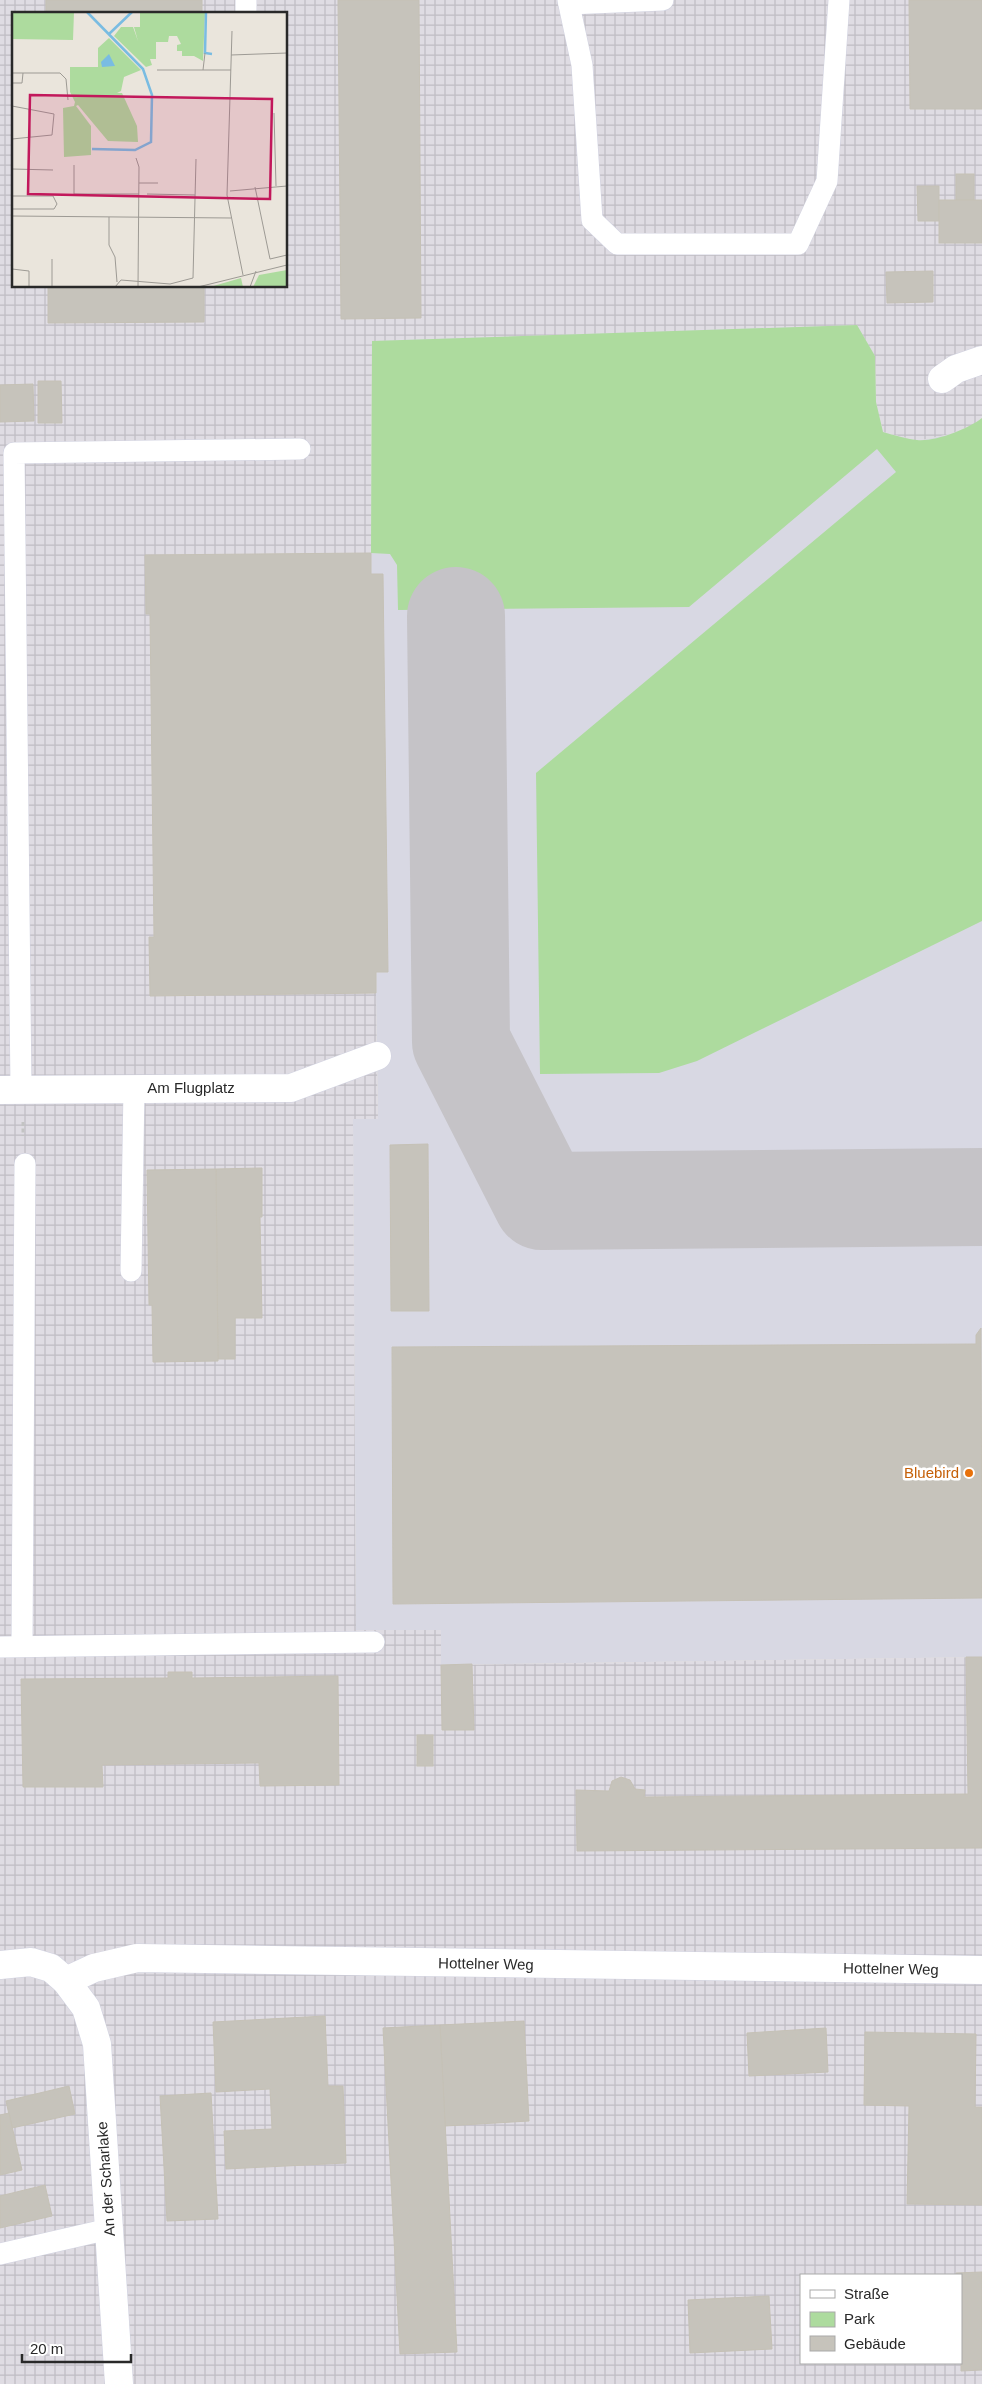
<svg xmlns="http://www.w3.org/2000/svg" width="982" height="2384" font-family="Helvetica,sans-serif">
  <defs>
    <pattern id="industrial-grid" width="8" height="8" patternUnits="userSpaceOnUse" patternTransform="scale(1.25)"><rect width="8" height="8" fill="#dfdce3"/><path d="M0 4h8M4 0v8" fill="none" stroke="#bfbdc3"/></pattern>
  </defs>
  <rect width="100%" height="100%" fill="#eae5dc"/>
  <path fill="url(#industrial-grid)" fill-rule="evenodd" d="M0,0H982V418L973,425L950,434L918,441L883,432L876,402L875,356L372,341L371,553L146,555L147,614H150L154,937H149L150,996L376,993L378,1119H353L356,1630H441V1665L982,1657V2384H0ZM14,14H286V286H14ZM801,2275H961V2363H801Z"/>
  <polygon fill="#d8d8e3" points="857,325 875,356 876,402 883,432 918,441 950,434 973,425 982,418 982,1657 441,1665 441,1630 356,1630 353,1119 378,1119 376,993 150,996 149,937 154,936 150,614 146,614 145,555 371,553 372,341"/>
  <path fill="#addb9e" d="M857,325L875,356L876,402L883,432C894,435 906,439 917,440C935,442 968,429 982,418V921L697,1061L659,1073L540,1074L536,773L896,472L877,449L689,607L398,610L397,565L390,554L371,553L372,341Z"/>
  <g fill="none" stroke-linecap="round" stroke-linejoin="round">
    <polyline stroke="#c5c3c7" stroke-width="98" points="456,616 461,1042 542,1201 982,1197"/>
  </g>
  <g fill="#c6c3bb" stroke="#c5c1b6">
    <rect x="46" y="0" width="156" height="14"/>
    <polygon points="338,0 419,0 421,318 341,319"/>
    <polygon points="909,0 982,0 982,109 910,109"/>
    <rect x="956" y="174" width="18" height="26"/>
    <polygon points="917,186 939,186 939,221 918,221"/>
    <rect x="939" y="200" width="43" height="43"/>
    <polygon points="933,271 933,302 887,303 886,272"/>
    <polygon points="48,286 204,286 204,322 48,323"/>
    <polygon points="38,381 61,381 62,423 38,423"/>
    <polygon points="33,384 34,421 0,422 0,385"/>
    <polygon points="371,553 371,574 383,574 388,972 376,972 376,993 150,996 149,937 154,937 150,614 146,614 145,555"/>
    <polygon points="428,1144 429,1311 391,1311 390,1145"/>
    <polygon points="262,1168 262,1217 260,1217 262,1318 235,1318 235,1359 218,1359 216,1169"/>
    <polygon points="216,1169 218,1361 153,1362 152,1305 149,1305 147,1170"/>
    <polygon points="981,1328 982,1598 393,1604 392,1347 976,1344 976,1335"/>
    <polygon points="966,1657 982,1657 982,1848 577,1851 576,1790 609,1791 612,1781 621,1777 630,1780 635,1789 645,1790 644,1797 968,1794"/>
    <polygon points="472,1664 474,1730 442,1730 441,1665"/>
    <polygon points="168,1672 192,1672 192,1678 338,1676 339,1785 260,1786 259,1763 102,1765 103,1787 23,1787 21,1679 168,1678"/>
    <rect x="417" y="1735" width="16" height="31"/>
    <polygon points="325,2016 328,2086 343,2086 346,2163 226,2169 224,2131 272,2129 270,2089 216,2092 213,2022"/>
    <polygon points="524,2021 529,2121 445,2126 440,2025"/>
    <polygon points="440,2025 457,2352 400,2354 383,2028"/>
    <polygon points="826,2028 828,2072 749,2076 747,2033"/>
    <polygon points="865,2032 976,2034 975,2107 982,2107 982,2205 907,2204 909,2106 864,2105"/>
    <polygon points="69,2086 75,2114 12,2128 6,2101"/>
    <polygon points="211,2093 218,2219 167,2221 160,2096"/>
    <polygon points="9,2113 22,2170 0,2175 0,2115"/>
    <polygon points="45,2185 52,2216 0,2228 0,2196"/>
    <polygon points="982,2272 982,2370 961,2371 961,2275 956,2275 956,2273"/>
    <polygon points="769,2296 772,2349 690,2353 688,2300"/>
  </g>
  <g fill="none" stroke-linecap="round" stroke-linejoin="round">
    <g stroke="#d2d3e1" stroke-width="22">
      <g id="lane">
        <polyline points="246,0 246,14"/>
        <polyline points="568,0 582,65 592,220 617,244 798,244 827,181 839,0"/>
        <polyline points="569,4 663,0"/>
        <polyline points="21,1089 14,453 300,449"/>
        <polyline points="131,1271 134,1088"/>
        <polyline points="22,1646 25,1164"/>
        <polyline points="0,1647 374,1642"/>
        <polyline points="0,2254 109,2229"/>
      </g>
    </g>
    <g stroke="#d2d3e1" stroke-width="29">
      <g id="street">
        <polyline points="942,379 956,369 982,360"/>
        <polyline points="0,1090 291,1088 377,1056"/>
        <polyline points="0,1965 31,1962 51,1968 66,1981 86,2008 97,2044 119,2384"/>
        <polyline points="66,1981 94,1968 137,1958 982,1970"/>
      </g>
    </g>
    <polyline stroke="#c3c3c3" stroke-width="3" stroke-dasharray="4 2.5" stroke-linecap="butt" points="23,1122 23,1136"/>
    <use href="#lane" stroke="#fff" stroke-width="21"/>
    <use href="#street" stroke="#fff" stroke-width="28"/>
  </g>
  <circle fill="#e8710a" stroke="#fff" stroke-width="2" cx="969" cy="1473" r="5"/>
  <g text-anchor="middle" stroke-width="5" stroke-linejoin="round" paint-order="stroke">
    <g font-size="15" fill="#292929" stroke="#fff">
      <text x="191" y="1093">Am Flugplatz</text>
      <text transform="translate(486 1964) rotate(1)" y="5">Hottelner Weg</text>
      <text transform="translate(891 1969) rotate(1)" y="5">Hottelner Weg</text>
      <text transform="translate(106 2179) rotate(-94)" y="5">An der Scharlake</text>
    </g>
    <g font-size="15" fill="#c56008" stroke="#fff" text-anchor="end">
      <text x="959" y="1478">Bluebird</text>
    </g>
  </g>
  <g transform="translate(12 12)">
    <rect width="275" height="275" fill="#eae5dc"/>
    <path d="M0,0H62L61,28L0,27ZM128,0H193L191,49L182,44H170V39H165V33L169,32L165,24H157L156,30H144V47H138L140,53L134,55L102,24L109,15H121L126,29L122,15H128ZM97,26L129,58L112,65L109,79L105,81H110L125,114L126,130L96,129L66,93L64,94L79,114V143L52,145L51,96L62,94L63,90L58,80V55H86V36ZM229,266L231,275H198Z" fill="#addb9e"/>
    <path d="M275,258V275H241L247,263Z" fill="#addb9e"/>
    <path d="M97,42L103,54L90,55L89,50Z" fill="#79bce2"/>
    <path fill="none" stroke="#79bce2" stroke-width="2.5" d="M75,0L131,57L140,83L139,130L123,138L80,137M194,0L193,41L200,42M97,22L120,0"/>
    <path fill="none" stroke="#9d9a94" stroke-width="1" d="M220,19L215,183L231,263M219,43L275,41M145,58H219M191,58L193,41M0,61H48L54,67L56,88M0,71H10L11,61M0,94L42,102L40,123L0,127M17,97L18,125M262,101L264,174M124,146L127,155L126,275M62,153V182H127M0,157L41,158M127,171H146M243,175L258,247L275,243M218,179L275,174M135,182L183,183M0,184H41L45,192L42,197H0M0,204L219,206M97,205V233L103,245L105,270M0,257L17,259V275M40,275V247M103,275L109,268L158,272L181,266L184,147M186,275L275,253M238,275L244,259"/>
    <path fill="#c2185b" fill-opacity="0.15" stroke="#c2185b" stroke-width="2.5" d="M18,83L260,87L258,187L16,182Z"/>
    <rect width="275" height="275" fill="none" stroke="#292929" stroke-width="2.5"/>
  </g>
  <rect x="800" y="2274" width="162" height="90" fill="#ffffff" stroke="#a9a9a9"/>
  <rect x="810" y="2290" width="25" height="8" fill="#ffffff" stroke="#a9a9a9"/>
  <text x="844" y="2299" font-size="15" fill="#292929">Straße</text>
  <rect x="810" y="2312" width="25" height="15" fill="#addb9e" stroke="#a9a9a9"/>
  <text x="844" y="2324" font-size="15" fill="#292929">Park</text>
  <rect x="810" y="2336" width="25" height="15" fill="#c6c3bb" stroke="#a9a9a9"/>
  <text x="844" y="2349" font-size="15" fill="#292929">Gebäude</text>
  <path d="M22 2354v8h109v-8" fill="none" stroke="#292929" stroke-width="2.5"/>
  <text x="30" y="2354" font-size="15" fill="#292929" stroke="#ffffff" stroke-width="4" paint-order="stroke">20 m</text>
</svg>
